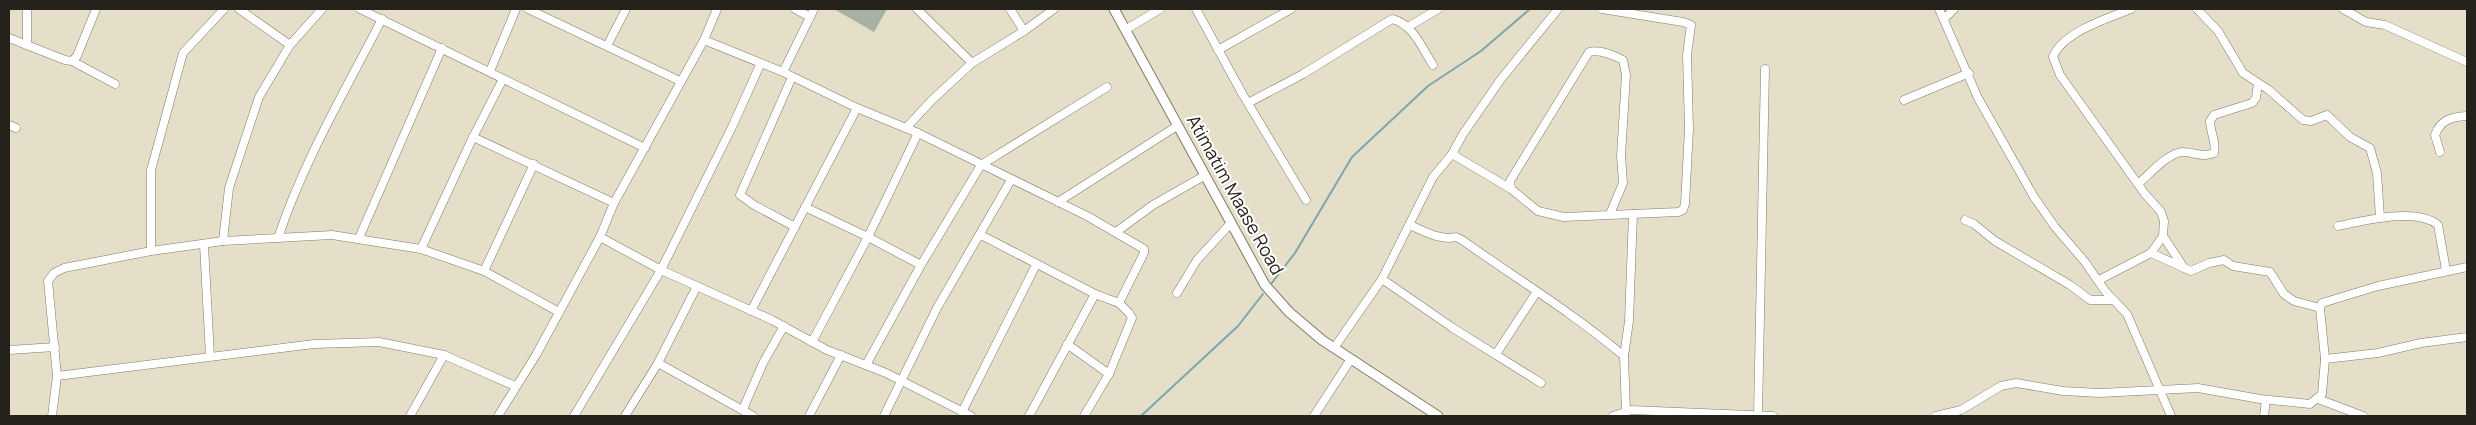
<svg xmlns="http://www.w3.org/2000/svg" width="2476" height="425" font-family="Manrope,sans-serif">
  <rect width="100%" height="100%" fill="#e5dfca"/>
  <polygon fill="#a6b1a1" points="834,9 887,9 874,32"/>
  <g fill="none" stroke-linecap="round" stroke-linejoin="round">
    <g stroke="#7fa6a9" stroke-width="2">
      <polyline points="1271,284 1295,253 1352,157 1428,86 1481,51 1530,9"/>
      <polyline points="1141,416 1238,326 1263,294"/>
    </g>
    <g stroke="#817a67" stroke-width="9">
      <g id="minor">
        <polyline points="27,9 27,45"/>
        <polyline points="239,9 290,45"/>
        <polyline points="360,9 645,148"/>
        <polyline points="528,9 680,81"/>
        <polyline points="795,9 810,17"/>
        <polyline points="917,9 972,63"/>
        <polyline points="1010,9 1024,31"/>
        <polyline points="1196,9 1243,95 1306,200"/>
        <path d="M1602,9L1683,22L1691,25L1687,55L1689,129L1685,204L1683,210L1678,212L1564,217L1538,211L1511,189L1510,181L1589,52C1600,49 1613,55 1623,60L1626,75L1621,156L1623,183L1610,214"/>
        <polyline points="1939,9 1978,98 2034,197 2055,227 2085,262 2105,291 2127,314 2171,416"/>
        <polyline points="2197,9 2218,31 2243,73 2269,90 2303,120 2311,121 2327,115 2350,137 2370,148 2377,173 2380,217"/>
        <polyline points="2343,9 2366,22 2385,25 2467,62"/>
        <polyline points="1944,19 1954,9"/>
        <polyline points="1408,27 1438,9"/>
        <polyline points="1125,30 1160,9"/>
        <polyline points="9,38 65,60 72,61 77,56 96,9"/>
        <polyline points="704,40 783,72 857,108 918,133 1087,216 1144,249 1144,253 1119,303"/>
        <polyline points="607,46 626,9"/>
        <polyline points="1218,50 1291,9"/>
        <polyline points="72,61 115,84"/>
        <polyline points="490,71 516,9"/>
        <polyline points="783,72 814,9"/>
        <polyline points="792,77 740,195 754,205 795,227"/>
        <polyline points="1904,100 1969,73"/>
        <path d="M1248,103L1303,74L1392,19C1413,24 1422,48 1433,65"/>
        <polyline points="9,125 16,128"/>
        <polyline points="906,128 932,100 972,63 1024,31 1054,9"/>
        <polyline points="473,137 614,203"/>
        <path d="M2440,152L2435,135C2441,119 2452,117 2467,116"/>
        <polyline points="1452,154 1511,189"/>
        <path d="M2138,184C2150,174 2167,153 2183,152C2193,152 2204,158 2214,153C2217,143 2210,132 2210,121L2214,115L2252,103L2256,98L2258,83"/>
        <polyline points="1058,202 1177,126"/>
        <polyline points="805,207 868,237 921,265"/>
        <polyline points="1965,220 1974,224 1995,241 2070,285 2090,300 2113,300"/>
        <path d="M1410,225C1423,231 1441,241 1456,237L1462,240C1517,279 1573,313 1624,356"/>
        <path d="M2338,226C2364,221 2416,207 2438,225L2446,270"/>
        <polyline points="1116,232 1153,205 1204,176"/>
        <polyline points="981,235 1095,294 1119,303 1129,313 1132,318 1109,374 1067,344"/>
        <polyline points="2163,236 2184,268"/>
        <polyline points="600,237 661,270 772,320 827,350 886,373 971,416"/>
        <path d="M278,238C303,162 345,91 382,19"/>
        <polyline points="359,238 442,48"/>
        <polyline points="223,241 229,188 259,97 290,45 322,9"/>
        <polyline points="204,245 210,356"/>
        <polyline points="421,249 473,137 503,79"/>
        <polyline points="151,251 151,170 183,53 224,9"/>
        <polyline points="2151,253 2191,271 2209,263 2224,260 2233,266 2270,272 2284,294 2294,301 2320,308"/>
        <polyline points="484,271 534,164"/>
        <polyline points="1382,279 1453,328 1541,383"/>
        <path d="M2099,280L2151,253L2163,236L2164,221L2161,212L2145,194L2060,75L2053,57C2063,32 2108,18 2131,9"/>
        <polyline points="1177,293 1197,260 1231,223"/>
        <polyline points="751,311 857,108"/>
        <polyline points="812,342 868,237 918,133"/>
        <polyline points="1334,348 1382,279 1433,177 1452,154 1463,134 1501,79 1558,9"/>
        <polyline points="9,350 55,347"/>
        <polyline points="1496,354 1536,293"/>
        <polyline points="2325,359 2378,353 2421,343 2467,337"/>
        <polyline points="658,363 753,416"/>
        <polyline points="866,365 921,265 981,165 1107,87"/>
        <polyline points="57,376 314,344 379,342 444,355 515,386"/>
        <polyline points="2318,399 2363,416"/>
        <polyline points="743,409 763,363 784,326"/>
        <polyline points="962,412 1036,265"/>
        <polyline points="1626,412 1624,356 1629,321 1633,214"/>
        <polyline points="1758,415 1765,69"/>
        <polyline points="52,416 57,376 48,281 54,273 64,268 151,251 223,241 332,235 421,249 484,271 559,312"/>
        <polyline points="410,416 444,355"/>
        <polyline points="498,416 536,355 600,237 614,203 704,40 717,9"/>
        <polyline points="574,416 661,270 732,127 761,63"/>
        <polyline points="625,416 658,363 697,286"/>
        <polyline points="809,416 841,355"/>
        <polyline points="884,416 937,308 1011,180"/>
        <polyline points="1029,416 1095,294"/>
        <polyline points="1084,416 1109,374"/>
        <polyline points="1314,416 1351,359"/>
        <polyline points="1613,416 1631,410 1773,416"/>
        <polyline points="1936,416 1961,410 2001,386 2016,383 2063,391 2100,393 2198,388 2260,399 2310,404 2322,394 2325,359 2320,308 2322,303 2378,286 2467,267"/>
        <polyline points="2264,416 2266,400"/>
      </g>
    </g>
    <g stroke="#817a67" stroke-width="11">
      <polyline id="major" points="1114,9 1265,285 1289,312 1322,340 1438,416"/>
    </g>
    <use href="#minor" stroke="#fff" stroke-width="8"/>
    <use href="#major" stroke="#fff" stroke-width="9"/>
  </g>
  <g text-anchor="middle" stroke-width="4" stroke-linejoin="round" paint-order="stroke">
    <g font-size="18" fill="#25221b" stroke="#fff">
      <text transform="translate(1235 195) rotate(61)" y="6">Atimatim Maase Road</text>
    </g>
  </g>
  <rect width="2476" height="425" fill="none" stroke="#25221b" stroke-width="20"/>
</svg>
